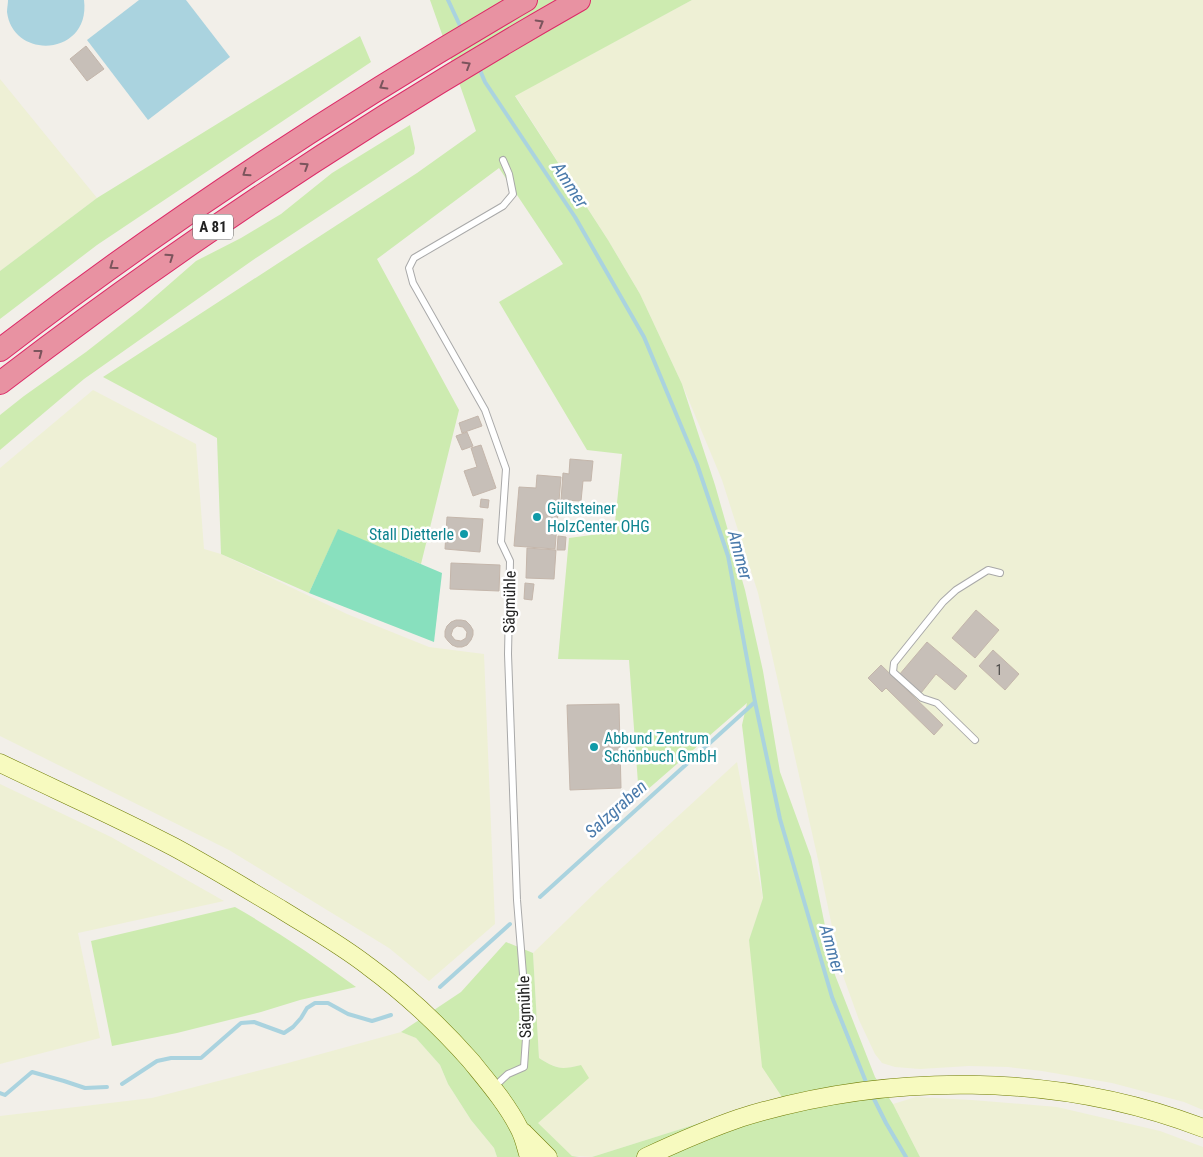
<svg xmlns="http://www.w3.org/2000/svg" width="1203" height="1157" font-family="'Roboto Condensed',sans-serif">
  <rect width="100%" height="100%" fill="#f2efe9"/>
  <g fill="#eef0d5">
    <polygon points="692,0 1203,0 1203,1110 1184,1102 1112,1083 1042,1071 1008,1067 969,1066 920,1069 895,1067 882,1063 875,1054 859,1020 841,970 819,864 758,593 722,480 682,384 640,294 608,240 515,95"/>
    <polygon points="0,79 97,198 0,271"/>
    <polygon points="93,390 196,444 204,549 221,554 347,614 429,647 484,654 495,924 429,981 389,948 229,850 0,736 0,468"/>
    <polygon points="737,762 763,899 749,940 782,1097 592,1157 572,1156 537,1123 581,1065 564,1069 551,1065 539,1058 533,953 600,888"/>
    <polygon points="0,784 111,837 224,901 78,933 100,1038 0,1064"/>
    <polygon points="401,1032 416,1038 440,1065 448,1084 471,1120 494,1148 497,1157 0,1157 0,1116 152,1098 288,1063"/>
    <polygon points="916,1097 972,1100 1057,1107 1160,1131 1203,1147 1203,1157 920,1157 893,1104"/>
  </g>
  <g fill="#cdebb0">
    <polygon points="430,0 692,0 515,96 608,240 640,294 682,384 715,485 745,590 763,671 780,772 811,857 835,975 875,1077 893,1104 920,1157 592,1157 782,1097 762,1067 749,940 763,898 742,725 747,703 639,797 629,660 558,659 569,538 614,532 622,454 587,450 499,302 563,264 499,168 377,259 459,410 421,564 338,530 309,593 221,554 217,438 103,377 417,173 476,131"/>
    <polygon points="360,36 371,62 97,245 0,319 0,271 97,198"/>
    <polygon points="410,125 415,148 414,154 253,260 84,379 0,450 0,415 24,396 86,352 141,309 196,261 241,238 281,214 332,173"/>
    <path d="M235,907C277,931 317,958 356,987L300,1000L261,1012L177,1033L112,1046L91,941Z"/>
    <path d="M506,942L533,953L539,1058C557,1069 560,1070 581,1065L589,1078L538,1123L572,1156L579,1157H497L494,1148L471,1120L448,1084L440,1065L416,1038L401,1032L461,992Z"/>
  </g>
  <polygon fill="#88e0be" points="338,529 442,573 434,642 309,593"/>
  <g fill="#aad3df">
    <path d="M8,0H84C91,56 13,61 7,12C7,8 8,4 8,0Z"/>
    <polygon points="139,0 186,0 230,57 148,120 87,40"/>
  </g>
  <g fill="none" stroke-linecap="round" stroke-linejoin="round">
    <g stroke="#aad3df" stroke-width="4">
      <polyline points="448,0 462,30"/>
      <polyline points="479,68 485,82 575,217 644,337 697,464 728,556 755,702 780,819 832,997 868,1087"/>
      <polyline points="540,897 755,702"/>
      <polyline points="440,987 510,924"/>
      <polyline points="122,1084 157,1061 171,1058 201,1058 241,1023 254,1022 284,1033 293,1027 301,1018 307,1008 315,1003 328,1003 348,1014 372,1021 391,1015"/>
      <polyline points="0,1093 5,1095 32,1072 64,1081 85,1088 107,1087"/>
      <polyline points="872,1095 886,1123 906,1157"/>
    </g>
  </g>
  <g fill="#c7bfb8" stroke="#c4b6ab" fill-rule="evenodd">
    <polygon points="86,46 104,69 87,81 70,59"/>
    <polygon points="478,416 482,426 462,433 459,423"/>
    <polygon points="467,432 473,446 462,450 456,436"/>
    <polygon points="481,445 496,488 473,496 464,471 477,467 471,448"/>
    <polygon points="570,459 593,461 591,481 583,481 581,501 561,500 563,473 569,474"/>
    <polygon points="537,475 561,477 555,549 514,546 519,487 536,488"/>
    <polygon points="481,499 489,500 488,508 480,507"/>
    <polygon points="447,517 483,519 480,552 445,549"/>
    <polygon points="558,536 566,537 565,550 557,550"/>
    <polygon points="527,548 556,550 554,579 526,578"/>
    <polygon points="451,563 500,565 499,591 450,589"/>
    <polygon points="525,583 534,584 532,600 524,599"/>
    <polygon points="976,610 999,630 975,658 952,638"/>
    <path d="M456,620H461L466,621L470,625L473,630V635L471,640L467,645L462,647H457L452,645L448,641L445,637V631L447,626L451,622ZM457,626L463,627L467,632L466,638L461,641L455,640L451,635L453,629Z"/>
    <polygon points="927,642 967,676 955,690 936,674 921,693 899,675"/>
    <polygon points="993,650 1019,674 1005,690 979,666"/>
    <polygon points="881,665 943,725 934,735 886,688 882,692 868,678"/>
    <polygon points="619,704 621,788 570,790 567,705"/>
  </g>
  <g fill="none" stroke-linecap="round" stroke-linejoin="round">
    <g stroke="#a9a9a9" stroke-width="8">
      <g id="lane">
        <polyline points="975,740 937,703 922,698 893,672 894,663 943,602 956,590 988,570 1000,573"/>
        <polyline points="494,1087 508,1074 524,1067 527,1024 517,900 508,654 510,561 501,542 506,469 485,410 413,283 409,268 414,258 503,206 513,194 509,174 503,160"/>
      </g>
    </g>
    <g stroke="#707d05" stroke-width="19">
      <g id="secondary">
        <path d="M0,763C58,791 117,817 174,847C211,867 247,889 282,910C311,928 341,945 368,966C406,994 440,1026 471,1061C488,1082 507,1104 519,1128C524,1137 526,1148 529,1157"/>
        <polyline points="523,1132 548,1157"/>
        <path d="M646,1157C676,1143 708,1129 740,1118C887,1072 1058,1072 1203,1128"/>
      </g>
    </g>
    <g stroke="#dc2a67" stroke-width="24">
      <g id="highway">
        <path d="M0,350C167,221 344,106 526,0"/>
        <path d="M0,383C185,241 377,115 579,0"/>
      </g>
    </g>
    <use href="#lane" stroke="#fff" stroke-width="6"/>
    <use href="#secondary" stroke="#f7fabf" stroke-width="18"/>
    <use href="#highway" stroke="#e892a2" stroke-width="22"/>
  </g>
  <defs><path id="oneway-chevron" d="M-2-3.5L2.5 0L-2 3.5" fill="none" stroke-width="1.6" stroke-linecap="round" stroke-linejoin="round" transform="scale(1.25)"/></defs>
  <g stroke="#7b545c">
    <use href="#oneway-chevron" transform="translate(540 23) rotate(-30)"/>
    <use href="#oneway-chevron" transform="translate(467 65) rotate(-31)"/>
    <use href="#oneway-chevron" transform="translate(383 86) rotate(149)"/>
    <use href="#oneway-chevron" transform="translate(305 166) rotate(-33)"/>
    <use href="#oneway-chevron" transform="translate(246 173) rotate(146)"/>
    <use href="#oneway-chevron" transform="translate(170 257) rotate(-35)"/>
    <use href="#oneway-chevron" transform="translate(113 266) rotate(144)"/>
    <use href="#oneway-chevron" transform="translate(39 353) rotate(-37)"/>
  </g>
  <g fill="#0f9aa8" stroke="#fff" stroke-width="2">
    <circle cx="537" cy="517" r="5"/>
    <circle cx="464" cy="534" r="5"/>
    <circle cx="594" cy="747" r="5"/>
  </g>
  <g text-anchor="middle" stroke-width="5" stroke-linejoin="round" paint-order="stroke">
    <g font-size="14" fill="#4b4948">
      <text x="999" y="675">1</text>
    </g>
    <rect fill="#fff" stroke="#646464" stroke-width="1" x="193" y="214.5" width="40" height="25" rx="4"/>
    <g font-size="15" font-weight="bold" fill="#222">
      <text x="213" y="232">A 81</text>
    </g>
    <g font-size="16" fill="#0d838f" stroke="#fff" text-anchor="start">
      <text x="547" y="514">Gültsteiner<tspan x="547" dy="18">HolzCenter OHG</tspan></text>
      <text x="454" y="540" text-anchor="end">Stall Dietterle</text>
      <text x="604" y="744">Abbund Zentrum<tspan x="604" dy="18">Schönbuch GmbH</tspan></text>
    </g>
    <g font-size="16" fill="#222" stroke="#fff">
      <text transform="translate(509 602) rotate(-89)" y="6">Sägmühle</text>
      <text transform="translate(524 1007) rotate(-92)" y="6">Sägmühle</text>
    </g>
    <g font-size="18" font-style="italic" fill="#4a7aab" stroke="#fff">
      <text transform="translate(570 185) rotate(57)" y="6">Ammer</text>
      <text transform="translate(740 555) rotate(75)" y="6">Ammer</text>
      <text transform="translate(616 809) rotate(-42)" y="6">Salzgraben</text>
      <text transform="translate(832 949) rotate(74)" y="6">Ammer</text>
    </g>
  </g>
</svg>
